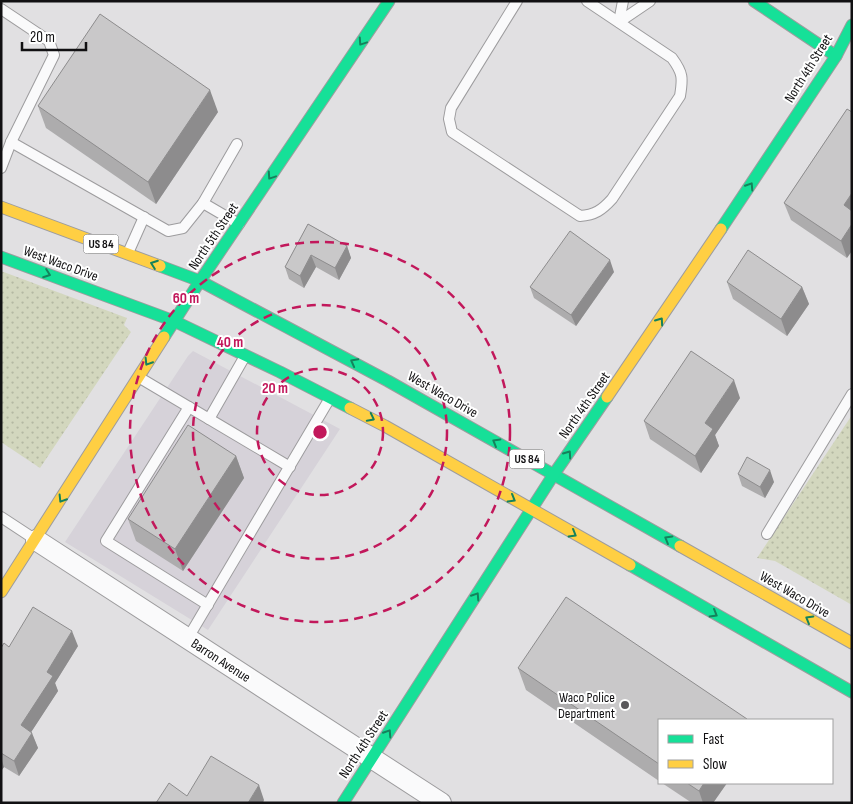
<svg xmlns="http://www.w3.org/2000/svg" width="853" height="804" font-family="'Sofia Sans Condensed',sans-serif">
  <defs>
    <pattern id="grass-dots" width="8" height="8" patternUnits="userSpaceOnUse" patternTransform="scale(1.25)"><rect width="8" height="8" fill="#d3d7be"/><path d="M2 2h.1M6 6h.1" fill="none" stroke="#b4b8a2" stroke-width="1.8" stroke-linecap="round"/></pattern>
  </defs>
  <rect width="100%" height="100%" fill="#e1e0e2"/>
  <polygon fill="#d6d2d9" points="193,351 340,429 208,630 65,542 188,356"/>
  <g fill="url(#grass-dots)">
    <polygon points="1,271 127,318 124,325 131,332 40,468 1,442"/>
    <polygon points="852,415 852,605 775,561 757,558"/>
  </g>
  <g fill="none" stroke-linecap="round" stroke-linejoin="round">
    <g stroke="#9d9c9e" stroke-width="12">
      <g id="lane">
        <path d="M517,1L451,108L449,119L452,132L580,216C595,215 602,210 612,199L680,96C683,78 683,73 672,58L587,1"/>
        <polyline points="1,9 49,41 54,55 11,142 1,168"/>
        <polyline points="619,22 650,1"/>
        <polyline points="619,22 623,1"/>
        <polyline points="11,142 168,231 183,228 203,203 237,144"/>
        <polyline points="203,203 239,224"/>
        <polyline points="128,253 144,217"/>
        <polyline points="140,378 290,467"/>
        <polyline points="189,407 106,541 208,605"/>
        <polyline points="209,419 245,356"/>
        <polyline points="1,517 33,538"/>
        <polyline points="767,534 852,394"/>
        <polyline points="188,638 330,398"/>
      </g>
    </g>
    <g stroke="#9d9c9e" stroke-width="22">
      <polyline id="street" points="36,540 441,803"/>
    </g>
    <g stroke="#9d9c9e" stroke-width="13">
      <g id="fast">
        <polyline points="754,1 836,56"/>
        <polyline points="721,229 836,56 852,25"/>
        <polyline points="1,257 174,321 280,372 350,408"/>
        <polyline points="160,266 200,281 388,381 680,546"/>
        <polyline points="164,337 200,281 389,1"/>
        <polyline points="630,565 852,692"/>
        <polyline points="343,803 554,474 607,397"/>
      </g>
    </g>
    <g stroke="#9d9c9e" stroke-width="13">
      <g id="slow">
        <polyline points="1,207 160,266"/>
        <polyline points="607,397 721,229"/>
        <polyline points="350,408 385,426 630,565"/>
        <polyline points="680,546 852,643"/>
        <polyline points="1,592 164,337"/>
      </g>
    </g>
    <use href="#lane" stroke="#fafafb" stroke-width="10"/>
    <use href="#street" stroke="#fafafb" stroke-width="20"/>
    <use href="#fast" stroke="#16e098" stroke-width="11"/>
    <use href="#slow" stroke="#ffcf43" stroke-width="11"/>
  </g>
  <g fill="#adacad">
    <polygon points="38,106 218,112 156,204 46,128"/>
    <polygon points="847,109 847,258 791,220 784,203"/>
    <polygon points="308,224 347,246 351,258 339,280 316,267 304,288 289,279 285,267"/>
    <polygon points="614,272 576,326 534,298 530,287"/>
    <polygon points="727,282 802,287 809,304 787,336 733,299"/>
    <polygon points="740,398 715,435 719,446 701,473 650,439 644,421"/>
    <polygon points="236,456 244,478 183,571 136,541 128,519"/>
    <polygon points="738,474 774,482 765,498 742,486"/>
    <polygon points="78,646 55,683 58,691 31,732 38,748 19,776 4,767 1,771 1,648"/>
    <polygon points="518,668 747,719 747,720 659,720 659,781 526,690"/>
    <polygon points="662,783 727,783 713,803 692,803"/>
  </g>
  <g fill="#8d8c8d">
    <polygon points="210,90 218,112 156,204 148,182"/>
    <polygon points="852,193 852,219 844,205"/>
    <polygon points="852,224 852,251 847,258 841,241"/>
    <polygon points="347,246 351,258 339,280 335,268"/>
    <polygon points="311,255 316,267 304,288 300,276"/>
    <polygon points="610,260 614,272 576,326 571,315"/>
    <polygon points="802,287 809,304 787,336 781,319"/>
    <polygon points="734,380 740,398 715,435 719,446 701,473 695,456 705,423"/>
    <polygon points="236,456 244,478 183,571 175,549"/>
    <polygon points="770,470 774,482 765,498 760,487"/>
    <polygon points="72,631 78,646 55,683 58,691 26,740 21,725 47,672"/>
    <polygon points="32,733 38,748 19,776 14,761"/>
    <polygon points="1,758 4,767 1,771"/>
    <polygon points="704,783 727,783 713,803 703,803 699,791"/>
    <polygon points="259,785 264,800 263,803 248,803"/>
  </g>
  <g fill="#c9c8c9" stroke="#8d8c8d">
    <polygon points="100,14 210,90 148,182 38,106"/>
    <polygon points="847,109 852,112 852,193 844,205 852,211 852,224 841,241 784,203"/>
    <polygon points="308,224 347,246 335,268 311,255 300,276 285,267"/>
    <polygon points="570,231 610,260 571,315 530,287"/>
    <polygon points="748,250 802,287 781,319 727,282"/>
    <polygon points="691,351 734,380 705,423 713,429 695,456 644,421"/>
    <polygon points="188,425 236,456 175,549 128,519"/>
    <polygon points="747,457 770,470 760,487 738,474"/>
    <polygon points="566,597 747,719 746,720 659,720 659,764 518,668"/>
    <polygon points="33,607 72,631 47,672 53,676 21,725 32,733 14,761 1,753 1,648 4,643 9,647"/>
    <polygon points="211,756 259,785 248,803 156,803 169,783 187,796"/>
    <polygon points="687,783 704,783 699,791"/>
  </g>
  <defs><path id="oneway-chevron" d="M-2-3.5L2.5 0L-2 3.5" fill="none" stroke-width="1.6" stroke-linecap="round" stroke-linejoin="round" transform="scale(1.25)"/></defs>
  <g stroke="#14825c">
    <use href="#oneway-chevron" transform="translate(362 42) rotate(124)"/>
    <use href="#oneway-chevron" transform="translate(271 176) rotate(124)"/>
    <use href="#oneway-chevron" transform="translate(750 186) rotate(-57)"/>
    <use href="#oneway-chevron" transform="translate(154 264) rotate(-160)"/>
    <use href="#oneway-chevron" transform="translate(47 274) rotate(20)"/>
    <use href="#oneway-chevron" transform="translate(660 321) rotate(-55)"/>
    <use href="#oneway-chevron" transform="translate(148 362) rotate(122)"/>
    <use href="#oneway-chevron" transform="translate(354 362) rotate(-152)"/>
    <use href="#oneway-chevron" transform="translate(371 418) rotate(27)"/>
    <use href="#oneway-chevron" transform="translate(496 442) rotate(-150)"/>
    <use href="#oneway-chevron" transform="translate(568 454) rotate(-55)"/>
    <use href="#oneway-chevron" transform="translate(62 499) rotate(122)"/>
    <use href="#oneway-chevron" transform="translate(512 499) rotate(30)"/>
    <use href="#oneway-chevron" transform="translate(573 534) rotate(30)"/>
    <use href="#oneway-chevron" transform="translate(668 539) rotate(-150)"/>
    <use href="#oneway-chevron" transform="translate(476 596) rotate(-57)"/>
    <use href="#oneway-chevron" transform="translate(714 614) rotate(30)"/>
    <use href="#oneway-chevron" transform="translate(809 619) rotate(-150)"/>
    <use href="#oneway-chevron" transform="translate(388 733) rotate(-57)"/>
  </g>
  <g fill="none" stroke="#c2185b" stroke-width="2.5" stroke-dasharray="9 6">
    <circle cx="320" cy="432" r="63"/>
    <circle cx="320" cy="432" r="127"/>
    <circle cx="320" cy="432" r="190"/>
  </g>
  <circle fill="#5a595b" stroke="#fff" stroke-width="2" cx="625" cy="705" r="5"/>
  <g text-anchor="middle" stroke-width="4" stroke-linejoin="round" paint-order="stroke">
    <g fill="#fff" stroke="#585859" stroke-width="1">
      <rect x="83.5" y="234.5" width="35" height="19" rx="4"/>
      <rect x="509.5" y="449.5" width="35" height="19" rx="4"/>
    </g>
    <g font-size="12" font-weight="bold" fill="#111012">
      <text x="101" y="248">US 84</text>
      <text x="527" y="463">US 84</text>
    </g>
    <g font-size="14" fill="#111012" stroke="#fff">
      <text transform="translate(808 68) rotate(-58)" y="5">North 4th Street</text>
      <text transform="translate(213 236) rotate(-56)" y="5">North 5th Street</text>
      <text transform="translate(61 263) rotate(20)" y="5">West Waco Drive</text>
      <text transform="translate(443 394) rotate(30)" y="5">West Waco Drive</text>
      <text transform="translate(584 405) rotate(-55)" y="5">North 4th Street</text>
      <text transform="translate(795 594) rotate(30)" y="5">West Waco Drive</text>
      <text transform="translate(221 660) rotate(33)" y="5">Barron Avenue</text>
      <text transform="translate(363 744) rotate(-57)" y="5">North 4th Street</text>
    </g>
    <g font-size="14" fill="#111012" stroke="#fff" text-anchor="end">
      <text x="615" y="702">Waco Police<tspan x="615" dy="16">Department</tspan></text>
    </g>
  </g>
  <circle cx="320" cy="432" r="8" fill="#c2185b" stroke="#fff" stroke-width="2.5"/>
  <g font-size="15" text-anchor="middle" font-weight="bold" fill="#c2185b" stroke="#fff" stroke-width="4" stroke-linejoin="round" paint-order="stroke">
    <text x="186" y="303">60 m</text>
    <text x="230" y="347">40 m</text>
    <text x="275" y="393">20 m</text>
  </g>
  <rect width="853" height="804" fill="none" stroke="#111012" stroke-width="5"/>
  <rect x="658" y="719" width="175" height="65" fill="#ffffff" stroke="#a09fa0"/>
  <rect x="668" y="735" width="25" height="8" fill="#16e098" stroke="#a09fa0"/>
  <text x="703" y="744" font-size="15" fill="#111012">Fast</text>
  <rect x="668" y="760" width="25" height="8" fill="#ffcf43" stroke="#a09fa0"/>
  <text x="703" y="769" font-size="15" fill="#111012">Slow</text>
  <path d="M22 42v8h64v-8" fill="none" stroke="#111012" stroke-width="2.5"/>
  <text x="30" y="42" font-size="15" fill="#111012" stroke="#ffffff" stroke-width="4" paint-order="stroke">20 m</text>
</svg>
